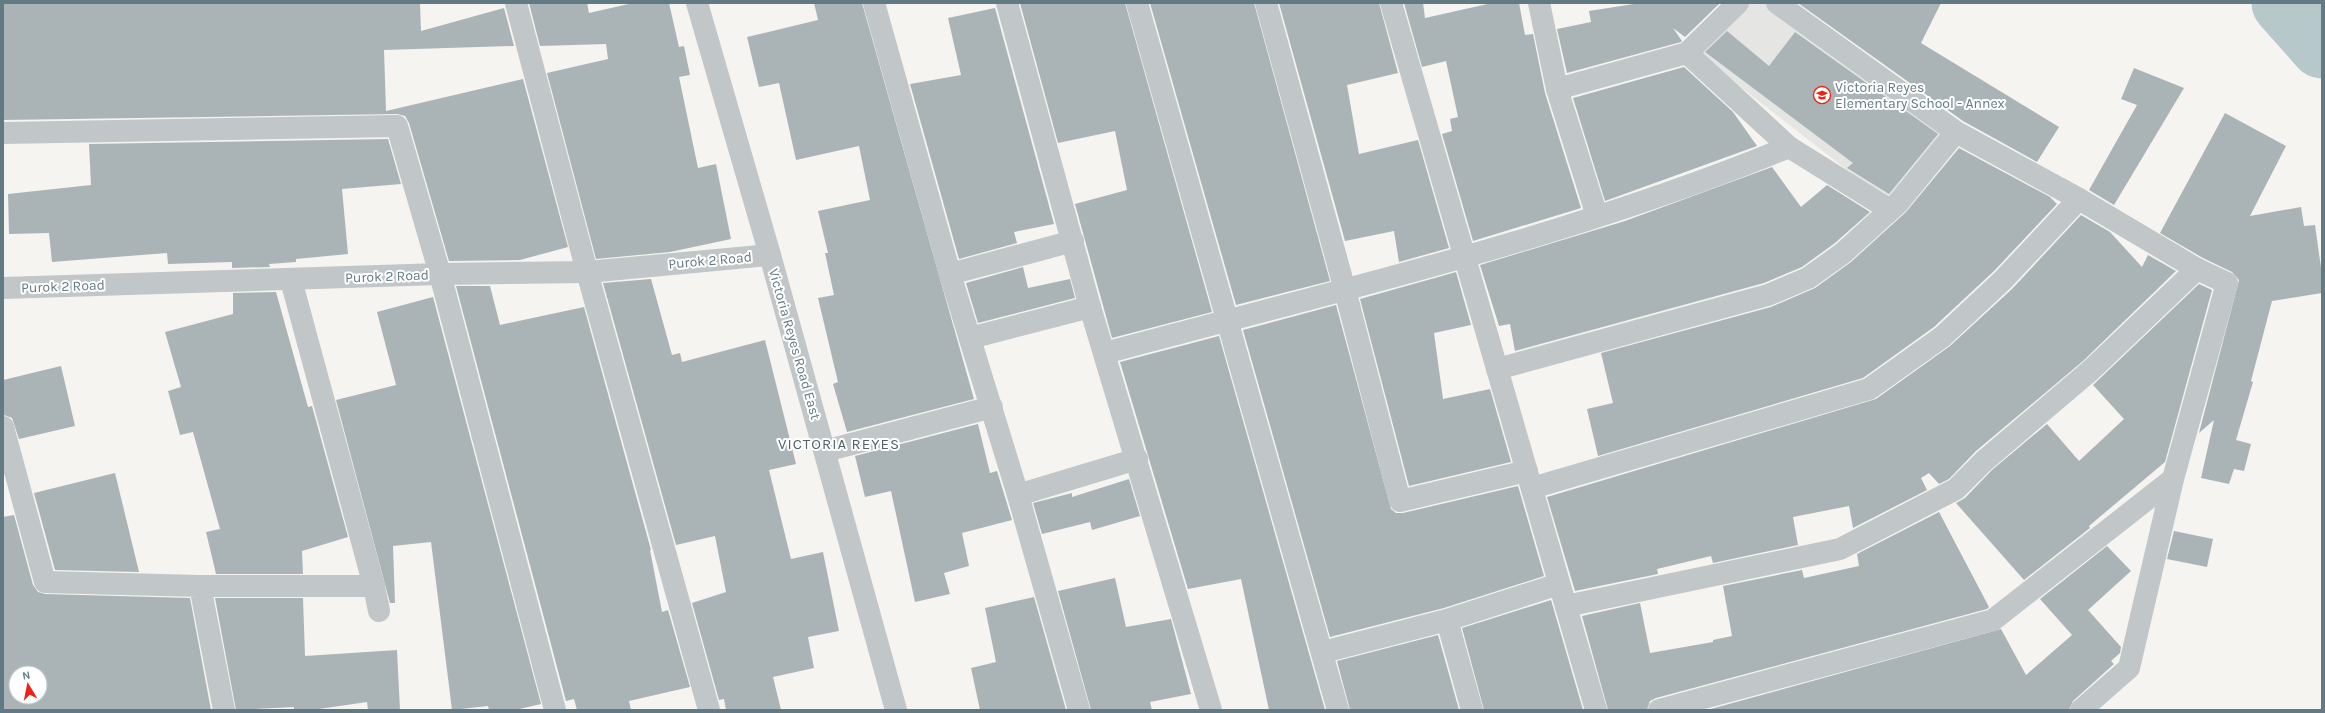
<svg xmlns="http://www.w3.org/2000/svg" width="2325" height="713" font-family="Karla,sans-serif">
  <rect width="100%" height="100%" fill="#f5f4f0"/>
  <polygon fill="#e5e6e4" points="1746,3 1767,3 1949,136 1891,204 1698,54"/>
  <g fill="none" stroke-linecap="round" stroke-linejoin="round">
    <polyline stroke="#b7c8ca" stroke-width="65" points="2284,3 2322,46"/>
  </g>
  <g fill="#aab4b7" fill-rule="evenodd">
    <polygon points="3,3 420,3 421,31 504,8 514,46 384,50 386,111 523,79 568,247 520,260 449,261 409,123 405,116 397,114 3,120"/>
    <polygon points="529,3 587,3 589,13 633,3 669,3 679,47 684,46 690,75 679,77 698,168 716,164 731,239 670,252 596,259 547,73 608,59 606,44 540,46"/>
    <polygon points="814,3 862,3 974,399 847,432 833,384 838,382 818,298 834,295 825,253 828,253 818,211 870,200 859,146 796,160 779,83 759,87 747,37 818,20"/>
    <polygon points="1020,3 1125,3 1212,312 1112,338 1075,204 1127,190 1115,131 1058,143"/>
    <polygon points="1150,3 1254,3 1330,281 1236,305"/>
    <polygon points="1279,3 1379,3 1398,73 1347,85 1359,154 1418,140 1449,248 1399,262 1394,231 1345,241"/>
    <polygon points="1404,3 1423,3 1425,18 1492,3 1519,3 1525,35 1533,34 1545,93 1581,208 1473,241 1442,134 1452,131 1450,119 1458,117 1446,61 1422,67"/>
    <polygon points="1640,3 1720,3 1685,37 1673,28 1682,41 1681,42 1567,73 1557,29 1591,22 1589,11"/>
    <polygon points="1798,3 1941,3 1921,43 2059,127 2037,162 1963,121"/>
    <polygon points="995,8 1054,224 1014,232 1017,243 959,259 910,84 961,75 948,18"/>
    <polygon points="1727,31 1769,66 1795,32 1938,134 1889,194 1847,168 1853,163 1705,52"/>
    <polygon points="1684,67 1733,112 1757,146 1605,201 1573,98"/>
    <polygon points="2134,68 2184,88 2114,205 2089,190 2137,105 2121,99"/>
    <polygon points="2225,113 2286,146 2250,216 2301,207 2304,226 2315,225 2322,275 2322,293 2272,301 2251,381 2253,382 2236,440 2251,444 2244,471 2234,469 2229,484 2201,478 2214,420 2199,433 2239,280 2232,272 2203,258 2160,233"/>
    <polygon points="388,139 401,184 342,189 348,254 296,259 296,262 269,264 270,267 232,268 232,262 168,264 167,253 52,262 49,233 9,234 8,194 91,185 89,144"/>
    <polygon points="1959,148 2050,197 2057,204 1994,271 1934,327 1863,378 1598,456 1587,409 1613,403 1601,353 1771,307 1815,288 1851,262 1906,212"/>
    <polygon points="1772,167 1801,207 1827,185 1870,212 1835,243 1802,267 1764,283 1515,351 1510,324 1499,326 1480,265 1625,221"/>
    <polygon points="2081,215 2110,232 2142,267 2148,255 2176,271 2083,361 1976,451 1949,479 1939,484 1929,473 1921,478 1927,490 1853,528 1849,506 1793,517 1798,545 1713,563 1711,556 1657,569 1658,574 1575,591 1547,497 1876,399 1950,346 2012,289"/>
    <polygon points="1023,267 1028,288 1070,279 1075,298 978,323 966,283"/>
    <polygon points="1456,272 1471,325 1434,333 1443,399 1490,389 1511,462 1409,486 1360,299"/>
    <polygon points="651,279 672,355 680,353 682,362 765,340 796,464 769,470 791,559 823,552 839,631 808,637 814,668 773,677 781,710 726,710 724,699 719,700 692,603 726,592 715,536 676,545 603,283"/>
    <polygon points="2199,284 2212,290 2165,462 2089,526 2090,528 2024,580 1956,503 1965,498 1992,470 2047,424 2079,461 2124,419 2093,385"/>
    <polygon points="456,286 490,286 500,325 584,307 651,550 650,550 662,612 668,610 690,687 629,701 631,710 577,710 574,699 566,701"/>
    <polygon points="276,292 308,407 312,406 348,537 302,551 303,574 216,574 206,532 220,529 193,432 180,435 168,391 181,387 165,332 233,314 233,293"/>
    <polygon points="433,297 541,704 515,710 489,710 488,706 452,710 431,542 393,546 395,603 390,603 336,400 396,385 377,312"/>
    <polygon points="1336,305 1391,509 1396,513 1403,513 1518,486 1544,576 1444,608 1330,637 1243,330"/>
    <polygon points="1219,336 1325,710 1269,710 1241,579 1188,589 1120,362"/>
    <polygon points="61,366 75,426 19,439 12,418 4,415 3,380"/>
    <polygon points="978,424 990,473 997,471 1012,520 962,533 969,566 944,573 950,594 915,602 891,491 865,497 855,456"/>
    <polygon points="115,473 139,572 55,570 34,493"/>
    <polygon points="1129,479 1140,516 1092,530 1090,522 1042,534 1033,503 1072,493 1072,497"/>
    <polygon points="1939,512 1989,607 1987,609 1656,698 1650,701 1647,710 1608,710 1582,616 1640,603 1650,653 1713,642 1713,640 1732,636 1723,586 1802,570 1804,578 1859,566 1857,554"/>
    <path d="M14,515L33,585L38,592L45,594L190,598L211,710H3V517ZM16,673H40V697H16Z"/>
    <polygon points="2174,531 2213,539 2207,567 2167,559"/>
    <polygon points="2107,546 2131,571 2088,610 2121,647 2120,653 2111,661 2114,664 2073,701 2069,710 1707,710 2001,629 2026,675 2072,635 2040,599"/>
    <polygon points="1115,578 1126,627 1171,619 1191,694 1150,702 1152,710 1091,710 1058,591"/>
    <polygon points="1034,597 1066,710 980,710 971,668 996,662 985,608"/>
    <polygon points="215,598 303,598 305,656 397,650 400,710 368,710 367,702 312,710 294,710 294,707 236,710"/>
    <polygon points="1551,600 1583,710 1484,710 1462,628"/>
    <polygon points="1438,635 1459,710 1350,710 1337,661"/>
  </g>
  <g fill="none" stroke-linecap="round" stroke-linejoin="round">
    <g stroke="#c1c6c8" stroke-width="22">
      <polyline points="516,3 587,272 709,710"/>
      <polyline points="697,3 770,255 896,710"/>
      <polyline points="874,3 950,274 1018,495 1079,710"/>
      <polyline points="1007,3 1090,307 1211,710"/>
      <polyline points="1137,3 1338,710"/>
      <polyline points="1266,3 1345,290 1400,501 1527,471"/>
      <polyline points="1391,3 1596,710"/>
      <polyline points="1539,3 1557,89"/>
      <polyline points="1738,3 1687,53 1789,147 1890,210"/>
      <polyline points="1777,3 1956,132 2079,199 2197,269 2227,283 2173,479 2129,668 2081,710"/>
      <polyline points="3,133 397,126 440,274 555,710"/>
      <polyline points="1597,216 1557,89 1687,53"/>
      <polyline points="950,274 1073,241"/>
      <polyline points="3,288 440,274 587,272 770,255"/>
      <polyline points="970,338 1090,307"/>
      <path d="M1105,353C1335,291 1568,238 1789,147"/>
      <polyline points="1497,369 1768,295 1808,278 1843,253 1898,203 1956,132"/>
      <polyline points="3,427 45,582 200,586 224,710"/>
      <polyline points="825,451 992,407"/>
      <polyline points="1532,488 1869,389 1942,337 2003,280 2079,199"/>
      <polyline points="1018,495 1137,459"/>
      <polyline points="200,586 374,586 291,280"/>
      <polyline points="374,586 379,611"/>
      <polyline points="1566,606 1840,549 1956,489 1984,461 2091,370 2197,269"/>
      <polyline points="1447,620 1472,710"/>
      <polyline points="1323,652 1447,620 1559,584"/>
      <polyline points="1659,710 1993,620 2173,479"/>
    </g>
  </g>
  <defs>
    <g id="school-ring" transform="scale(0.9)"><circle r="9.5" fill="#fff" stroke="#ee2316" stroke-width="1.5"/><path d="M0-5L7-2L0 1L-7-2ZM-4 1L0 2.5L4 1V4Q0 6-4 4Z" fill="#ee2316"/></g>
  </defs>
  <g fill-rule="evenodd">
    <use href="#school-ring" x="1822" y="95"/>
  </g>
  <g text-anchor="middle" stroke-width="4" stroke-linejoin="round" paint-order="stroke">
    <g font-size="14" fill="#617a83" stroke="#fff" text-anchor="start">
      <text x="1835" y="92">Victoria Reyes<tspan x="1835" dy="16">Elementary School - Annex</tspan></text>
    </g>
    <g font-size="14" fill="#617a83" stroke="#fff">
      <text transform="translate(710 260) rotate(-5)" y="5">Purok 2 Road</text>
      <text transform="translate(387 276) rotate(-2)" y="5">Purok 2 Road</text>
      <text transform="translate(63 286) rotate(-2)" y="5">Purok 2 Road</text>
      <text transform="translate(795 344) rotate(74)" y="5">Victoria Reyes Road East</text>
    </g>
    <g font-size="15" letter-spacing="1" fill="#506268" stroke="#fff">
      <text x="839" y="449">VICTORIA REYES</text>
    </g>
  </g>
  <rect width="2325" height="713" fill="none" stroke="#617a83" stroke-width="8"/>
  <g transform="translate(28 685) rotate(350)"><circle r="19" fill="#ffffff" stroke="#c0cacd"/>
  <path d="M0-3L7 15L0 10L-7 15Z" fill="#ee2316"/>
  <text y="-6" font-size="11" font-weight="bold" text-anchor="middle" fill="#617a83">N</text>
  </g>
</svg>
